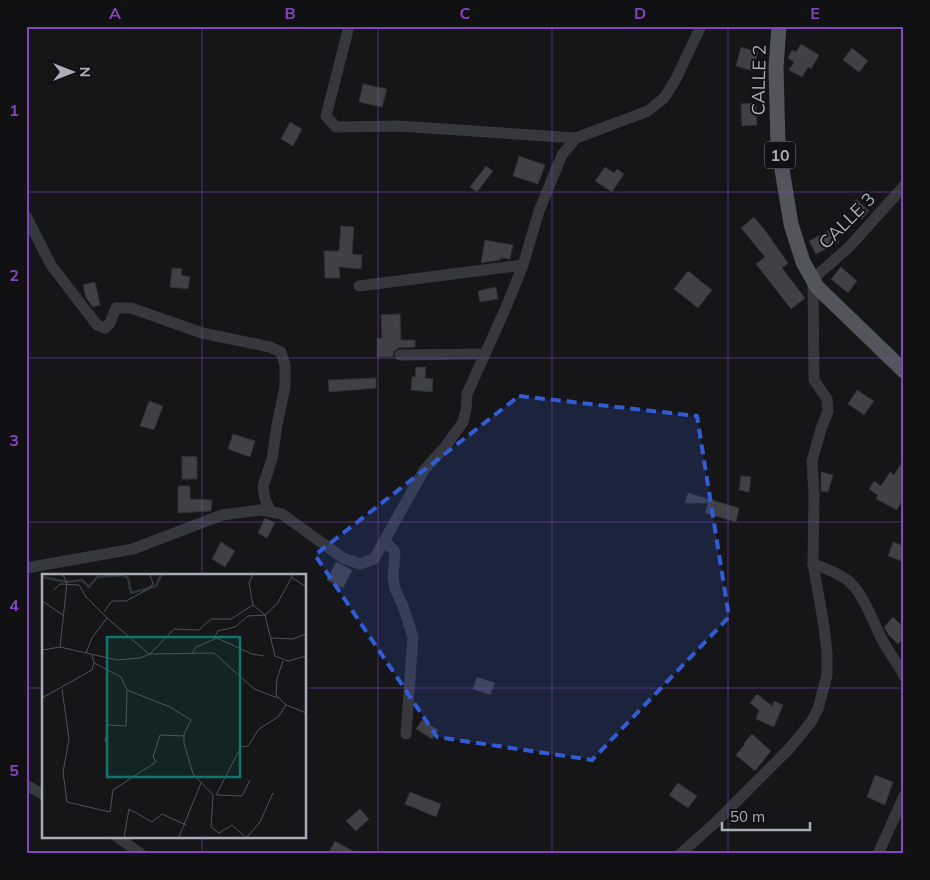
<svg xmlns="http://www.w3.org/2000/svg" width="930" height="880" font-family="Mulish,sans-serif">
  <rect width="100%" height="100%" fill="#161618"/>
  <g fill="#404145" stroke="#303034">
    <polygon points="801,44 819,55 811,69 808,67 802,77 789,70 794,62 788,58 792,50 796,52"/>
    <polygon points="741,47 758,52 753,71 736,66"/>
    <polygon points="852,48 868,61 859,72 843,60"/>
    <polygon points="363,84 387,89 382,107 359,102"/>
    <polygon points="756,103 757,125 742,126 741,104"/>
    <polygon points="290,122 302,129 293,146 281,139"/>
    <polygon points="519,156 545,165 538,184 513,176"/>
    <polygon points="486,166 493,171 477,192 470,187"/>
    <polygon points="605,167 614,173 617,169 624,174 612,192 595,181"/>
    <polygon points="856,199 869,211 862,219 849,208"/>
    <polygon points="754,217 767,233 788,263 782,268 805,298 791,309 756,264 765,257 741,228"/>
    <polygon points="341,226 354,227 352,254 362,255 361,269 339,267 340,278 325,278 324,251 339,251"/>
    <polygon points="832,229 839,242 816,254 809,241"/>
    <polygon points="485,240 513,245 510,259 500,258 500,260 481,263"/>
    <polygon points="841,267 857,281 848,293 831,279"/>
    <polygon points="172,268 182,269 181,275 190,277 188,289 170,287"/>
    <polygon points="688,271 712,290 698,308 674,289"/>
    <polygon points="95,282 100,305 93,307 86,298 83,285"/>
    <polygon points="496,287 498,299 480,302 478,291"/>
    <polygon points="400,314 401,340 415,340 415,347 399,348 394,351 393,357 377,357 377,338 382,338 381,315"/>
    <polygon points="416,367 426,367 425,378 433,379 432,392 411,390 412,377 415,377"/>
    <polygon points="376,378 376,388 329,392 328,380"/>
    <polygon points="857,390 874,401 864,415 848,404"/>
    <polygon points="149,401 163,406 154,430 140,426"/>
    <polygon points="233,434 255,441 250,457 228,449"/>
    <polygon points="182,456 197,457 197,479 182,479"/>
    <polygon points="904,459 904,496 897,510 876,499 878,495 869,489 874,481 881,486 890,472 894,475"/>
    <polygon points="821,472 833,475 828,492 821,491"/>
    <polygon points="741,476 751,477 749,492 739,490"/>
    <polygon points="178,486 190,486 190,499 212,500 211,511 178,513"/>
    <polygon points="688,493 739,508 736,522 705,513 708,503 685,503"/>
    <polygon points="265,518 275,523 267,538 258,533"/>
    <polygon points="221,542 235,551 225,567 212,559"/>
    <polygon points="893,542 904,546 904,562 888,556"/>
    <polygon points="336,562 352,570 343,588 327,580"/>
    <polygon points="893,617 904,628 904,638 898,644 888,634 884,627"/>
    <polygon points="477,677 495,683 490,695 473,689"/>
    <polygon points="757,694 772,706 774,701 783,705 774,727 756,719 759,710 750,703"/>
    <polygon points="422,720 438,730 432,739 416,729"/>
    <polygon points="752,734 771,751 755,771 736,755 745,744 744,743"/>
    <polygon points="875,775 893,782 885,805 867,797"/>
    <polygon points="678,783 697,796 688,808 669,795"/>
    <polygon points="410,792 441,804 436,817 405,804"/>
    <polygon points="360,809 369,819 356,831 346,821"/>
    <polygon points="335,841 358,854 328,854"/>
  </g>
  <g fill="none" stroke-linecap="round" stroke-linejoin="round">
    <g stroke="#37383d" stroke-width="11">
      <polyline points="349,26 326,116 336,127 399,126 576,138 648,111 664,98 676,79 701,26"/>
      <polyline points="26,216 51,265 97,325 105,328 110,323 116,308 131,308 202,333 270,347 281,352 285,365 285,387 277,425 272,459 263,486 265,499 271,512"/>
      <polyline points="359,286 523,265"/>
      <polyline points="400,355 484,354"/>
      <polyline points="385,541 395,552 393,578 395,589 403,606 413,637 406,734"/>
      <path d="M813,564C849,576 857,584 872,618C876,626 879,635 884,643C890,654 898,664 904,676"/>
      <polyline points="26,568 133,549 222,515 261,510 282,514 343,558 360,564 374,559 424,470 445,447 463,422 466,409 467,394 507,305 523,265 539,211 562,155 576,138"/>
      <polyline points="26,785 44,795"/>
      <polyline points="116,836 141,854"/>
      <polyline points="680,854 715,823 789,749 811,722 818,709 827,675 827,653 824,626 813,564 814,495 812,461 821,429 828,411 827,399 814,380 813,279 850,246 904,186"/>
      <polyline points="878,854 904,796"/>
    </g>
    <polyline stroke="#53555c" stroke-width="15" points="779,26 776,67 778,145 791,224 803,262 817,287 904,371"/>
  </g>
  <path fill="#325cd3" fill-opacity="0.2" stroke="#325cd3" stroke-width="4" stroke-dasharray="10 6" stroke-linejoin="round" d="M519,396L697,416L729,617L592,760L437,737L315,555Z"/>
  <path fill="none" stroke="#8446be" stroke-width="1" stroke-opacity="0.55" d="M202,26V575M378,26V854M552,26V854M728,26V854M26,192H904M26,358H904M26,522H904M26,688H44M305,688H904M202,836V854"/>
  <g text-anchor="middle" stroke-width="4" stroke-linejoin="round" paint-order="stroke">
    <rect fill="#111113" stroke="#7b7e86" stroke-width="1" x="765" y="141.5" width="30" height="27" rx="4"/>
    <g font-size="16" font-weight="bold" fill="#a8adb8">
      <text x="780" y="161">10</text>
    </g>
    <g font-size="18" fill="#a8adb8" stroke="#111113">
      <text transform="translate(759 80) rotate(-89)" y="6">CALLE 2</text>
      <text transform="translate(847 221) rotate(-45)" y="6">CALLE 3</text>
    </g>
  </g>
  <g transform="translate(42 574)">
    <rect width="264" height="264" fill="#161618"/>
    <path fill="none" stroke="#2c353c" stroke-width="2.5" d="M0,3L24,8L40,6L47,13L55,3L80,1L86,4L89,19L114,12L119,1"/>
    <path fill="none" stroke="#505258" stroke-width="1" d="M249,3L263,12M12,16L18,10L37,11L44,23L65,44L107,80L172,79L212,115L236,124M0,27L21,41M211,31L207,9L211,1M62,38L70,27H84L108,14L111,9L108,1M172,64L176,57L193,53L206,42L223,41L235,30L251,1M229,64L251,65L264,60M18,73L25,9L21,1M0,76L18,73L75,86L98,84L108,80L132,55L157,56L169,45H189L211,31L223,41L233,82L246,87L264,82M44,79L50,64L65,44M150,80L154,73L175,64L210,80L222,82M50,81L52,89L79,103L85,116L84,152L66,151L63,168M241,87L235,105L234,121L244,131L264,139M20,115L27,165L21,198L25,228L68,238L71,216L114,188L111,183L118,161L142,162M85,116L128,133L149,146L142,160V169L151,200L171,221L169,253L177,259L190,251L203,263M0,124L50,96L52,89M174,221L199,173L206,172L217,155L236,143L244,131M175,221L200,222L208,206M82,263L87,235L110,248L120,240L144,251M137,263L159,209M205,263L218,248L231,219"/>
    <path fill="#0f766e" fill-opacity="0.15" stroke="#0f766e" stroke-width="2.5" d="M65,63H198V203H65Z"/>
    <rect width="264" height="264" fill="none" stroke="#a8adb8" stroke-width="2.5"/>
  </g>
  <rect width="930" height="880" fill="none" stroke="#111113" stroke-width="55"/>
  <g transform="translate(72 72) rotate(90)" stroke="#111113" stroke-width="4" paint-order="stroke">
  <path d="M0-4L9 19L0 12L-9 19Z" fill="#a8adb8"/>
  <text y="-8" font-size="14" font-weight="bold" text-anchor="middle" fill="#a8adb8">N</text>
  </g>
  <path d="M722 822v8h88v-8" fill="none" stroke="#a8adb8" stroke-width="2.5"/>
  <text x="730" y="822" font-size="15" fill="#a8adb8" stroke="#111113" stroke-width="4" paint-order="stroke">50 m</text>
  <rect x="28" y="28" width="874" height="824" fill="none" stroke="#8446be" stroke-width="2"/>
  <g font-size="16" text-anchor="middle" font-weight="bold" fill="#8446be">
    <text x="115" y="19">A</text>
    <text x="290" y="19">B</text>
    <text x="465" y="19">C</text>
    <text x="640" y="19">D</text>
    <text x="815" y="19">E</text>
    <text x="14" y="116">1</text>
    <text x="14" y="281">2</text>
    <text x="14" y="446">3</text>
    <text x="14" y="611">4</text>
    <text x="14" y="776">5</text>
  </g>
</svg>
